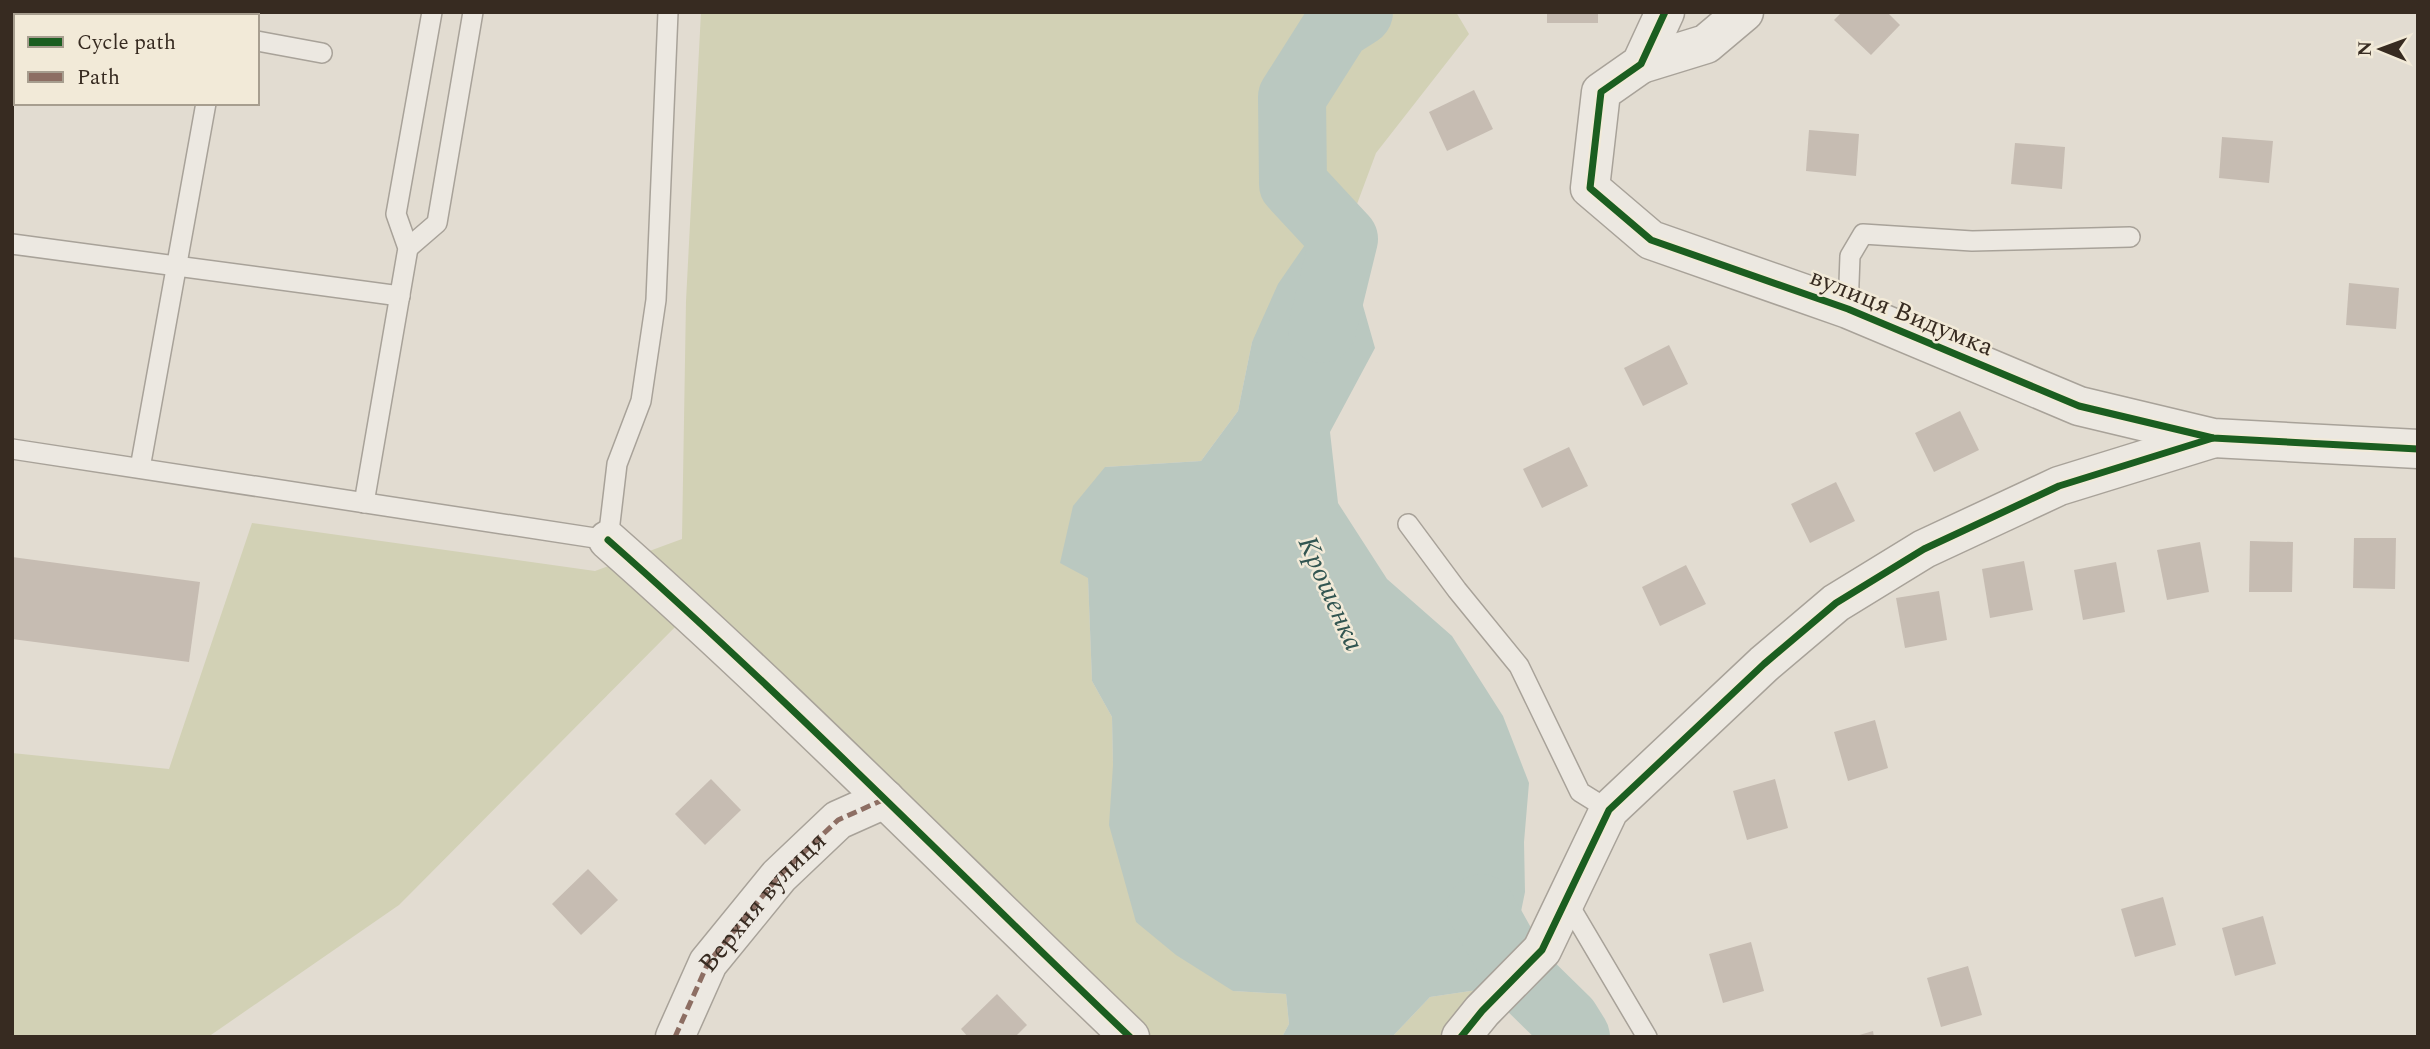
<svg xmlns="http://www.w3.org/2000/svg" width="2430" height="1049" font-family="Spectral,serif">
  <rect width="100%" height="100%" fill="#e2dcd1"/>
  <g fill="#d2d1b5">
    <polygon points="701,12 1456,12 1469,34 1376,153 1344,239 1309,239 1252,342 1238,411 1201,461 1105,467 1088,577 1092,681 1112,717 1113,765 1233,991 1286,994 1289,1024 1282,1037 1130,1037 689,613 399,905 208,1037 12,1037 12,753 169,769 252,523 595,571 682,539 686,301"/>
    <polygon points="1484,989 1461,1037 1392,1037 1430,997"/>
  </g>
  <polygon fill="#bac8c0" points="1309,239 1344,239 1375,348 1330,432 1338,503 1387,579 1452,636 1503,716 1529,783 1524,842 1525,892 1515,941 1518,974 1484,989 1430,997 1392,1037 1282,1037 1289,1024 1286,994 1233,991 1176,955 1136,922 1109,825 1113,765 1112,717 1092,681 1088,578 1060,563 1073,506 1105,467 1201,461 1238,411 1252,342 1278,284"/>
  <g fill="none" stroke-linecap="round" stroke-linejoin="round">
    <g stroke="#bac8c0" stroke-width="68">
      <polyline points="1322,329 1344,239 1293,184 1292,97 1337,26 1359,12"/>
      <polyline points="1481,908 1518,974 1566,1021 1576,1037"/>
    </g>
  </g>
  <g fill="#c6bcb2">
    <rect x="1547" y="12" width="51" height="11"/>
    <polygon points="1842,12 1887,12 1900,25 1871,55 1834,20"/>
    <polygon points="1474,90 1493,129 1447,151 1429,112"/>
    <polygon points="1809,130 1859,134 1856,176 1806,171"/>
    <polygon points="2222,137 2273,141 2269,183 2219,178"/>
    <polygon points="2015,143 2065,147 2062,189 2011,184"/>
    <polygon points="2349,283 2399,288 2396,329 2346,325"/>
    <polygon points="1669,345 1688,384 1643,406 1624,368"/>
    <polygon points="1960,411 1979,450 1934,472 1915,433"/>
    <polygon points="1569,447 1588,486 1542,508 1523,469"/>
    <polygon points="1836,482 1855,521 1810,543 1791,504"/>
    <polygon points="2354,538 2396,538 2395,589 2353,588"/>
    <polygon points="2250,541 2293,542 2292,592 2249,592"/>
    <polygon points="2200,542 2209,592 2167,600 2157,550"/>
    <polygon points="12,557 200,582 189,662 12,639"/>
    <polygon points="2024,561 2033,610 1990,618 1982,569"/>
    <polygon points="2116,562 2125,612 2083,620 2074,570"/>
    <polygon points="1686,565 1706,604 1660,626 1642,587"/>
    <polygon points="1939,591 1947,640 1905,648 1896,598"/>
    <polygon points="1875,720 1888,768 1848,781 1834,732"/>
    <polygon points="711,779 741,810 705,845 675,814"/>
    <polygon points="1775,779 1788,828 1747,840 1733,791"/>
    <polygon points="588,869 618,900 581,935 552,904"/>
    <polygon points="2163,897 2176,945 2135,957 2121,909"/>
    <polygon points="2263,916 2276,964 2235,976 2222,928"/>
    <polygon points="1751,942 1764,991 1723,1003 1709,954"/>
    <polygon points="1968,966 1982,1015 1941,1027 1927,978"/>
    <polygon points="997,994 1027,1025 1015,1037 968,1037 961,1029"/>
    <polygon points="1873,1031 1874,1037 1856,1037 1856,1036"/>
  </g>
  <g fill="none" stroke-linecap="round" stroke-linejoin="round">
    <g stroke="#a8a299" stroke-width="22">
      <g id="lane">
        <polyline points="112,12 129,16"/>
        <polyline points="222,16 223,12"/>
        <polyline points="257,41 322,53"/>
        <polyline points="12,244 400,296"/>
        <polyline points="408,248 437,223 473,12"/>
        <polyline points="1848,309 1850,256 1863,234 1972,241 2130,237"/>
        <polyline points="12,449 608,540 617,464 641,401 656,300 668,12"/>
        <polyline points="140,468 206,103"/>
        <polyline points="364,503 408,248 396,214 432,12"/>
        <polyline points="1408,524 1457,590 1519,666 1580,792 1609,810"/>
        <polyline points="1566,900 1647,1037"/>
      </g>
    </g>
    <g stroke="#a8a299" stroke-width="41">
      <g id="street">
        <polyline points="1665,12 1641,64 1601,92 1590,188 1651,240 1848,309 2079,406 2213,438 2418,449"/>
        <polyline points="1641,64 1706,44 1744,12"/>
        <path d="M608,540C788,699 956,871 1130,1037"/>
        <polyline points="675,1037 708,963 779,876 838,820 885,799"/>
        <polyline points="1461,1037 1482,1011 1542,950 1609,810 1764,664 1836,603 1924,549 2059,486 2211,439"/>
      </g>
    </g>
    <use href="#lane" stroke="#ece8e1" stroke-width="19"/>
    <use href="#street" stroke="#ece8e1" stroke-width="38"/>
    <path stroke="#8d6e63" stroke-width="5" stroke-dasharray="10 5" stroke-linecap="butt" id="s1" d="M675,1037L708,963L779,876L838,820L885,799"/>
    <g stroke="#f2ead8" stroke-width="11">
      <g id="cycleway">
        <polyline points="1665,12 1641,64 1601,92 1590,188 1651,240 1848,309 2079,406 2213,438 2418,449"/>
        <path d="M608,540C788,699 956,871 1130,1037"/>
        <polyline points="1461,1037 1482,1011 1542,950 1609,810 1764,664 1836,603 1924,549 2059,486 2213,438"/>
      </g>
    </g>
    <use href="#cycleway" stroke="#1b5e20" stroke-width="7"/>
  </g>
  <g text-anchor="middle" stroke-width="5" stroke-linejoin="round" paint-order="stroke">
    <g font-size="26" fill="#372b21" stroke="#f2ead8">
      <text transform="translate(1902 311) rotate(22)" y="9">вулиця Видумка</text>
      <text dy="9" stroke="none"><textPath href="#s1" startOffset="163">Верхня вулиця</textPath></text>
    </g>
    <g font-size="28" font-style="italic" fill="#325551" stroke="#f2ead8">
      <text transform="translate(1332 593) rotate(66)" y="10">Крошенка</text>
    </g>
  </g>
  <rect width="2430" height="1049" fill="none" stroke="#372b21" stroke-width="28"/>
  <rect x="14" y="14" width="245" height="91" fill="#f2ead8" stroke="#a79e8f" stroke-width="2"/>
  <rect x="28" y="37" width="35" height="10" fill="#1b5e20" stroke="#a79e8f" stroke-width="2"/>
  <text x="77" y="49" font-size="21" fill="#372b21">Cycle path</text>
  <rect x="28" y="72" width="35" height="10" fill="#8d6e63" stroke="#a79e8f" stroke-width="2"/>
  <text x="77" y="84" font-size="21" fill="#372b21">Path</text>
  <g transform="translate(2381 49) rotate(271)" stroke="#f2ead8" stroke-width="5" paint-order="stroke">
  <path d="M0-5L12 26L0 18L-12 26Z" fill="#372b21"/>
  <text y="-10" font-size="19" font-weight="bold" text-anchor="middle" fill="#372b21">N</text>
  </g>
</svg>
